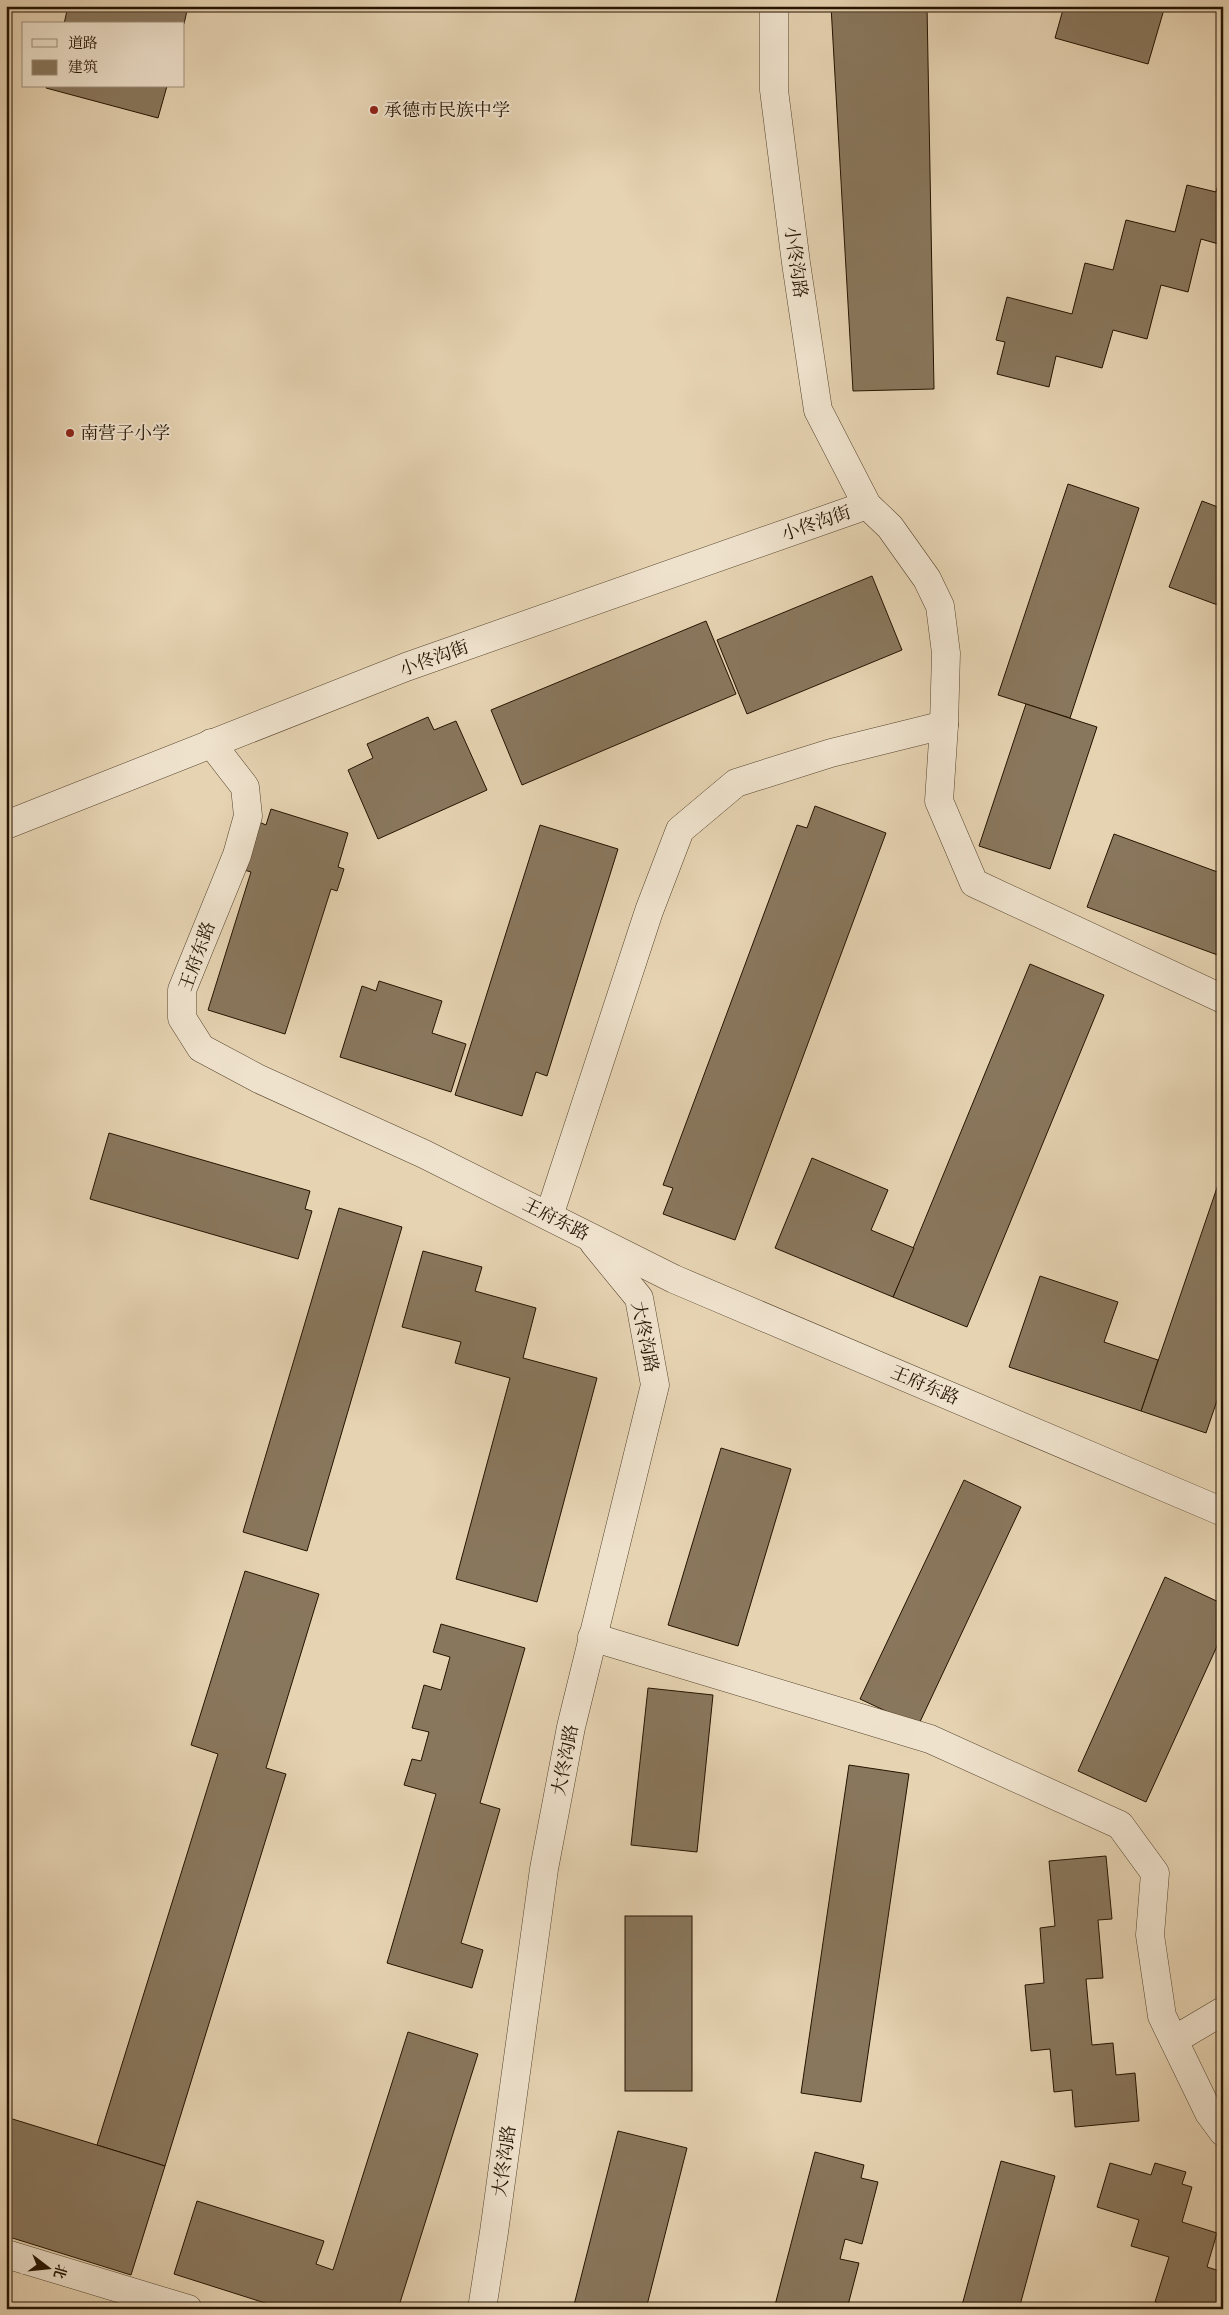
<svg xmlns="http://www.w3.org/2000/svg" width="1229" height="2315" font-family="'IM FELL Double Pica','Noto Serif SC',serif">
  <rect width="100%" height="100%" fill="#e6d3b2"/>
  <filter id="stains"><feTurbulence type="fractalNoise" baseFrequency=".004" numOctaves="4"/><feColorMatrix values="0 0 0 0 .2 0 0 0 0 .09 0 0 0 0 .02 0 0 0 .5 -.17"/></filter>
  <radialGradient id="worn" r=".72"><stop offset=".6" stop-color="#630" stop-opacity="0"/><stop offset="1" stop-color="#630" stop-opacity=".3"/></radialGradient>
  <g fill="#89775d" stroke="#241300">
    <polygon points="68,6 188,6 184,24 64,24"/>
    <polygon points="831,6 927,6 934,389 853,391"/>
    <polygon points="1064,6 1165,6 1148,64 1055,38"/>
    <polygon points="47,86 167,86 158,118 46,88"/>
    <polygon points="1223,165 1223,253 1220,252 1222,245 1201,239 1188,292 1161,285 1147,339 1113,330 1102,368 1056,356 1049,387 997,374 1005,342 996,340 1007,297 1072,314 1085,263 1113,270 1126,220 1175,232 1187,185 1216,192"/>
    <polygon points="1068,484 1139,508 1070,718 998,695"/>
    <polygon points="1202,501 1223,509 1223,607 1169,587"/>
    <polygon points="872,576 902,650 747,714 717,640"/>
    <polygon points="706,621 736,694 522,785 491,710"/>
    <polygon points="1026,704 1097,727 1050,869 979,846"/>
    <polygon points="428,717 434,730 456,721 487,790 378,839 348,770 373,758 367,744"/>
    <polygon points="815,806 886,833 735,1240 663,1214 673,1188 663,1185 797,825 807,828"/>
    <polygon points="271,809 348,833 338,867 344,869 337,891 331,889 285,1034 208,1010 251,872 244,870 259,822 266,825"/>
    <polygon points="540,825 618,849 547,1076 536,1072 522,1116 455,1095"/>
    <polygon points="1114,834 1223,874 1223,957 1087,907"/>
    <polygon points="1030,964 1104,995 967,1327 893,1297"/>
    <polygon points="379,981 442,1001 432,1033 466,1044 451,1092 340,1057 362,986 376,991"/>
    <polygon points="109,1133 310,1191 305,1209 312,1211 298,1259 90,1199"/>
    <polygon points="812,1158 888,1190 871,1230 914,1248 893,1297 775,1248"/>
    <polygon points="1223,1170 1223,1383 1206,1433 1141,1411"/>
    <polygon points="339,1208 402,1227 307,1551 243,1532"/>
    <polygon points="423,1251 482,1267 475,1291 536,1308 523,1358 597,1378 537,1602 456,1579 510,1378 455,1363 461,1342 402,1327"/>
    <polygon points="1040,1276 1118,1302 1104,1342 1158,1360 1141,1411 1009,1367"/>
    <polygon points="721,1448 791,1469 738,1646 668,1625"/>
    <polygon points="964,1480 1021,1507 918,1726 860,1699"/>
    <polygon points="245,1571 319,1594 266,1768 286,1774 165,2166 97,2145 218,1754 191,1745"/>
    <polygon points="1165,1577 1223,1604 1223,1633 1146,1802 1078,1771"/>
    <polygon points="441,1624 525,1648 480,1803 500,1809 461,1943 483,1950 472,1988 387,1963 436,1794 404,1785 412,1759 421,1761 429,1732 412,1728 424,1685 441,1690 450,1657 433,1652"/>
    <polygon points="648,1688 713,1695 697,1852 631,1845"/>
    <polygon points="849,1765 909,1774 861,2102 801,2093"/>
    <polygon points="1106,1856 1112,1919 1098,1920 1103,1978 1086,1979 1092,2045 1113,2043 1116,2075 1135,2073 1139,2121 1075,2127 1072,2090 1054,2092 1050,2049 1031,2051 1025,1985 1044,1983 1040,1928 1055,1926 1049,1861"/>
    <rect x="625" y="1916" width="67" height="175"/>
    <polygon points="408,2032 478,2054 398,2309 284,2309 174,2274 197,2201 324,2241 316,2264 333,2270"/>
    <polygon points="6,2117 165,2166 131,2275 6,2236"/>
    <polygon points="618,2131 687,2148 646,2309 573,2309"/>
    <polygon points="815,2152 864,2165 861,2178 878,2182 862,2244 845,2239 840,2259 859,2263 847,2309 774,2309"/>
    <polygon points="1001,2161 1055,2176 1019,2309 961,2309"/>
    <polygon points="1110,2163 1151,2175 1155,2163 1186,2172 1182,2184 1192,2187 1182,2222 1217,2233 1207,2267 1223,2272 1223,2309 1178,2309 1155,2302 1169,2257 1131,2246 1139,2220 1097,2207"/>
  </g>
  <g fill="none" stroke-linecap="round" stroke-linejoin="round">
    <g stroke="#54432c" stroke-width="29">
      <g id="minor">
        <polyline points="774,6 774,90 796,263 818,410 867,505 890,527 927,579 940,606 946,653 944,725 939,801 974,883 1223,999"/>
        <polyline points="211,743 245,787 248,816 237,855 182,990 182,1018 201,1048 259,1079 424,1154 674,1279 1223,1512"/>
        <polyline points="6,825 406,667 867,505"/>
        <polyline points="549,1216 649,911 680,830 736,783 831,753 944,725"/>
        <polyline points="592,1637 930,1739 1120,1825 1155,1873 1150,1935 1162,2016 1209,2113 1223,2132"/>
        <polyline points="1174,2040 1223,2011"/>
        <polyline points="6,2254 188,2309"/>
        <polyline points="482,2309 494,2232 544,1869 571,1727 655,1385 639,1298 594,1243"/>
      </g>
    </g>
    <use href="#minor" stroke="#efe2cd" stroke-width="28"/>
  </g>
  <g fill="#8f2418" stroke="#efe2cd" stroke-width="2">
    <circle cx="374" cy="110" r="5"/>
    <circle cx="70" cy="433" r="5"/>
  </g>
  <g text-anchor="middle" stroke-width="4" stroke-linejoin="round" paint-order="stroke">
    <g font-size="18" fill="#241300" stroke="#efe2cd" text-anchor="start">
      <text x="384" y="116">承德市民族中学</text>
      <text x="80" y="439">南营子小学</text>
    </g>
    <g font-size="18" fill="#241300" stroke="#efe2cd">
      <text transform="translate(796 262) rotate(82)" y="6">小佟沟路</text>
      <text transform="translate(816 523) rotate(-19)" y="6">小佟沟街</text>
      <text transform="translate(434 658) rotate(-20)" y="6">小佟沟街</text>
      <text transform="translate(197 956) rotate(-70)" y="6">王府东路</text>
      <text transform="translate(556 1219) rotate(27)" y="6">王府东路</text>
      <text transform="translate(645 1337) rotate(78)" y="6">大佟沟路</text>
      <text transform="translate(925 1385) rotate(23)" y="6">王府东路</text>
      <text transform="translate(565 1760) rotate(-79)" y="6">大佟沟路</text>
      <text transform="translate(504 2161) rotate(-82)" y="6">大佟沟路</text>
    </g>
  </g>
  <rect width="1229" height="2315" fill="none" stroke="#e6d3b2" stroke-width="25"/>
  <rect x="8" y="8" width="1214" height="2300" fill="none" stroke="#241300" stroke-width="2.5"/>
  <rect x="12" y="12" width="1204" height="2290" fill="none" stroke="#241300"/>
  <rect x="22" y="22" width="162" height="65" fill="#efe2cd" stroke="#9e8f7b"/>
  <rect x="32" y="39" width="25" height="8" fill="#efe2cd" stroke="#9e8f7b"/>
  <text x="68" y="48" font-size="15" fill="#241300">道路</text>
  <rect x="32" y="60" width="25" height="15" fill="#89775d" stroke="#9e8f7b"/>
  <text x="68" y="72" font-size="15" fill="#241300">建筑</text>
  <g transform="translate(48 2268) rotate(106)" stroke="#efe2cd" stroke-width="4" paint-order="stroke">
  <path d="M0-4L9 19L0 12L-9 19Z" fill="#241300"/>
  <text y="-8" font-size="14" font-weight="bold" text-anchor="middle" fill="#241300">北</text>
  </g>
  <rect width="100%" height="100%" filter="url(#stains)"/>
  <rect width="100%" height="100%" fill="url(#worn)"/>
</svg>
